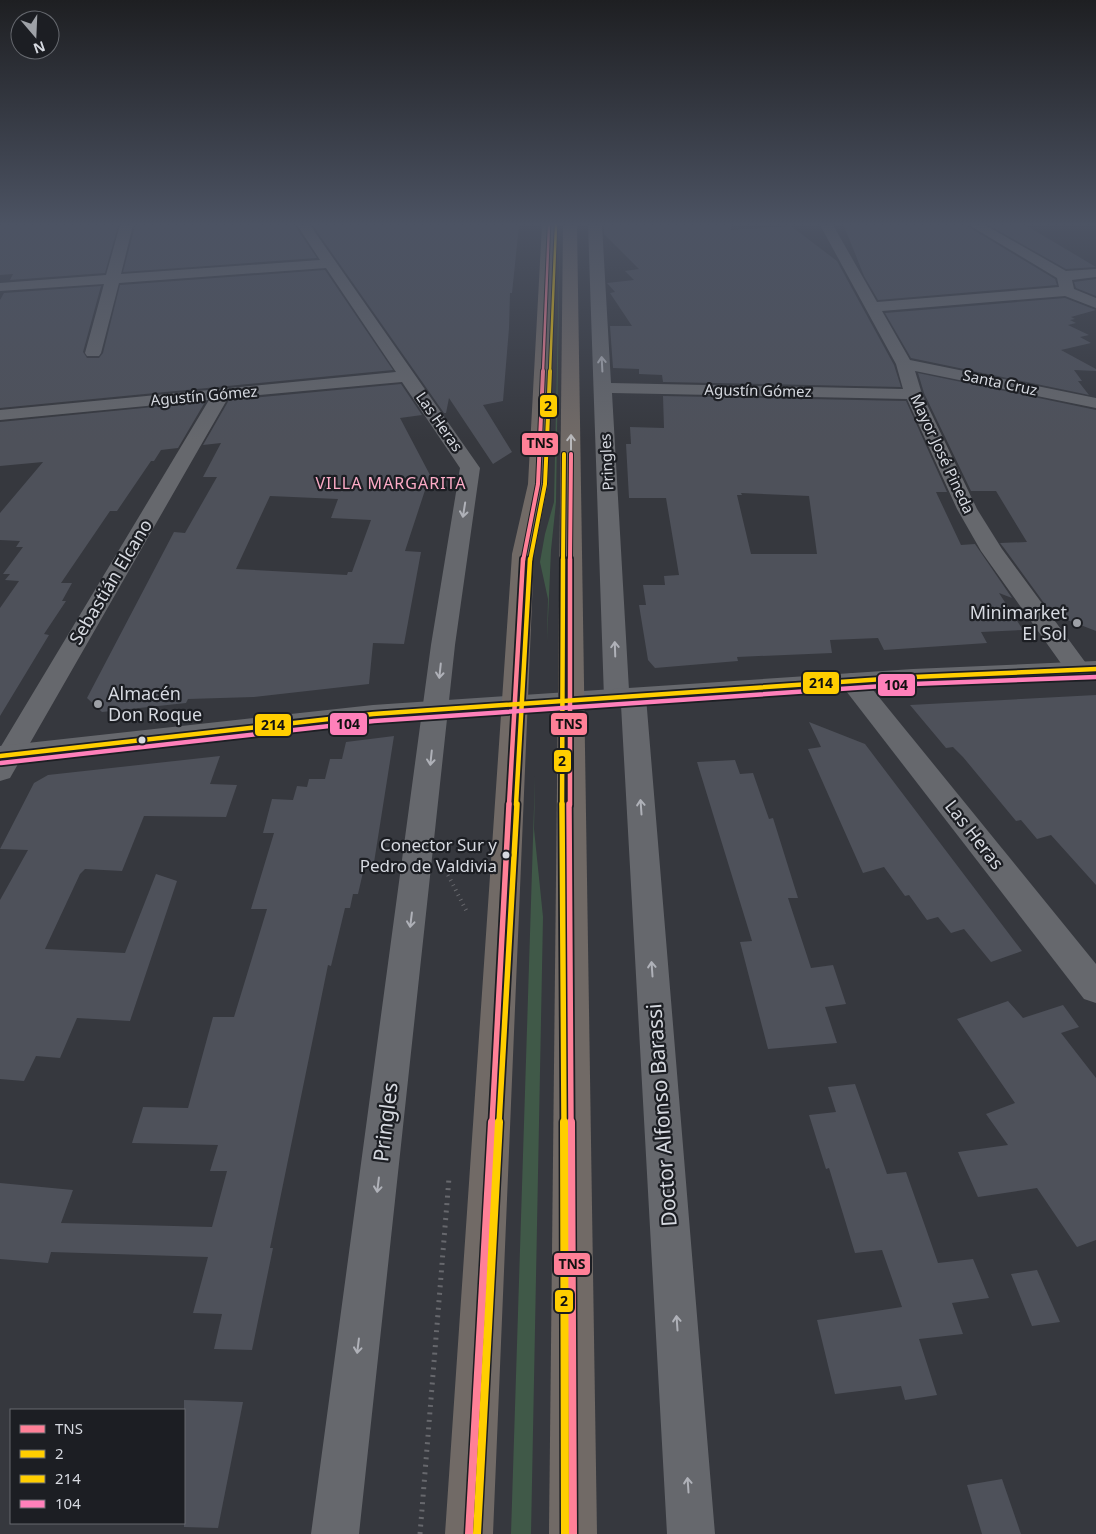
<svg xmlns="http://www.w3.org/2000/svg" width="1096" height="1534" font-family="'Noto Sans',sans-serif">
  <rect width="100%" height="100%" fill="#36383e"/>
  <g fill="#405948">
    <polygon points="560,225 556,502 551,550 547,642 548,599 540,562 545,534 554,502"/>
    <polygon points="535,776 534,829 543,917 531,1534 511,1534"/>
  </g>
  <g fill="#4e515a" fill-rule="evenodd">
    <polygon points="0,226 118,226 105,273 10,280 13,274 0,275"/>
    <polygon points="135,226 295,226 317,258 123,272"/>
    <polygon points="313,226 519,226 512,293 510,293 509,328 503,401 483,405 512,452 493,464 449,398 446,413 444,413"/>
    <polygon points="604,226 731,226 731,230 791,226 837,261 894,365 901,387 663,382 662,375 639,374 639,369 613,368 610,326 632,326 610,293 615,292 607,283 634,280 625,271 639,269 604,234"/>
    <polygon points="844,226 967,226 1055,279 1057,285 878,300 864,276"/>
    <polygon points="990,226 1027,226 1096,267 1066,269"/>
    <polygon points="325,270 393,370 0,408 0,300 4,293 101,286 83,352 87,358 99,358 103,353 120,285"/>
    <polygon points="1096,279 1096,296 1076,288 1074,282"/>
    <polygon points="1065,298 1096,310 1071,317 1075,319 1070,320 1076,323 1068,325 1089,335 1080,337 1091,343 1061,350 1096,369 1096,371 1074,370 1082,381 1078,381 1089,395 911,358 885,313"/>
    <polygon points="918,373 1096,410 1096,631 1052,614 1004,548 1000,543 1027,542 996,491 971,491 924,393"/>
    <path d="M401,384L422,415L400,418L430,475L405,551L421,552L404,644L373,643L369,684L254,697L188,699L186,703L102,712L87,698L174,532L185,533L217,477H203L221,443L203,445L229,400ZM270,496L338,499L331,518L371,520L352,572H348L347,575L236,569Z"/>
    <path d="M663,396L906,401L947,492H936L961,545L975,544L1012,598L999,593L1023,630L981,632L987,643L884,650L878,638L830,640L832,653L737,657L738,661L655,668L648,660L639,605H646L643,585H665L664,576L679,575L666,498H629L626,444H631L630,427L664,428ZM741,493L809,496L817,554H751L737,495H742Z"/>
    <polygon points="205,402 178,448 161,450 154,461 151,461 117,511 110,511 61,583 72,583 62,601 66,601 44,634 49,635 0,716 0,608 19,581 5,580 10,574 3,574 23,547 16,547 20,541 0,540 0,513 43,462 0,466 0,422"/>
    <polygon points="1096,695 1096,885 1051,835 1037,839 1021,820 1016,821 963,757 953,747 946,748 910,705"/>
    <polygon points="809,722 865,744 1022,951 991,962 964,929 951,933 938,917 927,920 909,895 905,896 884,867 863,873 808,749 821,747"/>
    <polygon points="394,736 373,869 364,868 358,894 353,894 350,908 345,908 331,966 328,965 270,1248 273,1248 252,1350 214,1349 222,1314 193,1313 208,1257 51,1252 48,1263 0,1259 0,1183 73,1190 61,1223 212,1227 227,1171 210,1171 218,1145 132,1143 143,1107 188,1108 213,1017 234,1017 267,909 251,909 274,833 263,833 272,799 293,800 297,786 307,787 309,779 325,779 330,759 342,759 346,742"/>
    <polygon points="220,756 210,784 237,785 226,817 144,816 122,871 85,869 80,874 45,949 125,953 156,874 177,881 130,1021 77,1018 60,1058 36,1056 24,1081 0,1079 0,900 28,850 0,849 34,783 48,775"/>
    <polygon points="735,760 740,774 753,773 769,819 773,818 798,898 788,898 811,968 833,965 846,1004 825,1007 837,1043 768,1049 740,942 752,941 697,762"/>
    <polygon points="1008,1001 1023,1018 1063,1005 1079,1027 1061,1033 1096,1078 1096,1240 1077,1247 1037,1188 978,1197 958,1152 1008,1145 986,1114 1015,1103 957,1019"/>
    <polygon points="855,1084 887,1174 906,1172 938,1263 973,1259 989,1298 952,1303 963,1334 919,1339 937,1395 905,1400 901,1386 835,1394 817,1320 902,1307 882,1250 855,1253 829,1168 826,1169 809,1115 836,1112 828,1087"/>
    <polygon points="1037,1270 1060,1322 1032,1326 1011,1274"/>
    <polygon points="184,1400 243,1402 218,1528 184,1527"/>
    <polygon points="1002,1479 1021,1534 982,1534 967,1485"/>
  </g>
  <g fill="none" stroke-linecap="round" stroke-linejoin="round">
    <polyline stroke="#67686d" stroke-width="4" stroke-dasharray="1 4.5" stroke-linecap="butt" points="448,875 468,914"/>
    <polyline stroke="#67686d" stroke-width="5" stroke-dasharray="2 5.5" stroke-linecap="butt" points="420,1534 449,1178"/>
    <g fill="#66686d" fill-rule="evenodd">
      <polygon points="120,225 133,225 121,274 320,260 297,225 310,225 480,468 455,645 359,1534 311,1534 431,645 460,468 402,382 228,398 10,778 0,781 0,748 209,400 0,420 0,410 396,372 326,268 119,283 101,353 99,356 87,356 85,353 104,284 0,291 0,283 106,275"/>
      <polygon points="588,225 602,225 611,383 903,389 896,364 820,225 833,225 877,302 1059,287 1057,278 969,225 985,225 1066,271 1096,269 1096,277 1072,280 1074,289 1096,298 1096,308 1065,296 882,311 910,360 1096,398 1096,408 915,371 922,394 977,509 1002,549 1091,670 1088,676 1079,678 1070,676 981,551 957,509 907,399 612,393 629,690 642,691 646,697 715,1534 667,1534 621,705 608,704 604,698"/>
      <polygon points="852,673 861,675 1096,964 1096,1003 1084,999 843,687 839,681 843,675"/>
    </g>
    <polygon fill="#66686d" fill-rule="evenodd" points="1096,661 1096,677 913,685 373,723 0,766 0,746 373,705 913,669"/>
    <g fill="#716a66" fill-rule="evenodd">
      <polygon points="542,225 556,225 548,484 534,554 493,1534 445,1534 512,554 528,484"/>
      <polygon points="563,225 577,225 597,1534 549,1534"/>
    </g>
    <g stroke="#1c1e23" stroke-width="4.5">
      <polyline id="bus-1-far4" points="543,372 549,225"/>
    </g>
    <g stroke="#1c1e23" stroke-width="6">
      <g id="bus-1-far3">
        <polyline points="523,561 538,484 543,371"/>
        <polyline points="570,561 571,454"/>
      </g>
    </g>
    <g stroke="#1c1e23" stroke-width="8">
      <g id="bus-1-far2">
        <polyline points="509,805 523,559"/>
        <polyline points="570,805 570,559"/>
      </g>
    </g>
    <g stroke="#1c1e23" stroke-width="9">
      <g id="bus-1-far1">
        <polyline points="569,804 571,1123"/>
        <polyline points="492,1123 509,804"/>
      </g>
    </g>
    <g stroke="#1c1e23" stroke-width="11">
      <g id="bus-1">
        <polyline points="571,1122 573,1534"/>
        <polyline points="469,1534 492,1122"/>
      </g>
    </g>
    <g stroke="#1c1e23" stroke-width="4.5">
      <polyline id="bus-2-far4" points="550,372 556,225"/>
    </g>
    <g stroke="#1c1e23" stroke-width="6">
      <g id="bus-2-far3">
        <polyline points="530,561 545,484 550,371"/>
        <polyline points="563,561 564,454"/>
      </g>
    </g>
    <g stroke="#1c1e23" stroke-width="8">
      <g id="bus-2-far2">
        <polyline points="516,805 530,559"/>
        <polyline points="562,805 563,559"/>
      </g>
    </g>
    <g stroke="#1c1e23" stroke-width="9">
      <g id="bus-2-far1">
        <polyline points="562,804 564,1123"/>
        <polyline points="499,1123 517,804"/>
      </g>
    </g>
    <g stroke="#1c1e23" stroke-width="11">
      <g id="bus-2">
        <polyline points="564,1122 565,1534"/>
        <polyline points="477,1534 499,1122"/>
      </g>
    </g>
    <g stroke="#1c1e23" stroke-width="8">
      <polyline id="bus-3" points="0,756 373,714 913,677 1096,669"/>
    </g>
    <g stroke="#1c1e23" stroke-width="8">
      <polyline id="bus-4" points="1,763 374,721 913,684 1096,677"/>
    </g>
    <use href="#bus-1-far4" stroke="#ff8097" stroke-width="2.5"/>
    <use href="#bus-1-far3" stroke="#ff8097" stroke-width="4"/>
    <use href="#bus-1-far2" stroke="#ff8097" stroke-width="4.5"/>
    <use href="#bus-1-far1" stroke="#ff8097" stroke-width="5.5"/>
    <use href="#bus-1" stroke="#ff8097" stroke-width="8"/>
    <use href="#bus-2-far4" stroke="#ffce00" stroke-width="2.5"/>
    <use href="#bus-2-far3" stroke="#ffce00" stroke-width="4"/>
    <use href="#bus-2-far2" stroke="#ffce00" stroke-width="4.5"/>
    <use href="#bus-2-far1" stroke="#ffce00" stroke-width="5.5"/>
    <use href="#bus-2" stroke="#ffce00" stroke-width="8"/>
    <use href="#bus-3" stroke="#ffce00" stroke-width="4.5"/>
    <use href="#bus-4" stroke="#ff80ba" stroke-width="4.5"/>
  </g>
  <defs><path id="oneway-shaft" d="M-6 0H5M1.5-3L5.5 0L1.5 3" fill="none" stroke-width="1.6" stroke-linecap="round" stroke-linejoin="round" transform="scale(1.25)"/></defs>
  <g stroke="#afb1b8">
    <use href="#oneway-shaft" transform="translate(602 364) rotate(-93)"/>
    <use href="#oneway-shaft" transform="translate(464 510) rotate(99)"/>
    <use href="#oneway-shaft" transform="translate(615 649) rotate(-92)"/>
    <use href="#oneway-shaft" transform="translate(440 671) rotate(96)"/>
    <use href="#oneway-shaft" transform="translate(431 758) rotate(96)"/>
    <use href="#oneway-shaft" transform="translate(641 807) rotate(-94)"/>
    <use href="#oneway-shaft" transform="translate(411 920) rotate(97)"/>
    <use href="#oneway-shaft" transform="translate(652 969) rotate(-94)"/>
    <use href="#oneway-shaft" transform="translate(378 1185) rotate(97)"/>
    <use href="#oneway-shaft" transform="translate(677 1323) rotate(-94)"/>
    <use href="#oneway-shaft" transform="translate(358 1346) rotate(97)"/>
    <use href="#oneway-shaft" transform="translate(688 1485) rotate(-94)"/>
  </g>
  <use stroke="#b8b8bb" href="#oneway-shaft" transform="translate(571 442) rotate(-90)"/>
  <linearGradient id="sky" x2="0" y2="1"><stop stop-color="#1e1f22"/><stop offset="0.51" stop-color="#4c5363"/><stop offset="1" stop-color="#4c5363" stop-opacity="0"/></linearGradient>
  <rect width="1096" height="440" fill="url(#sky)"/>
  <g fill="#9ea1a7" stroke="#1c1e23" stroke-width="2">
    <circle cx="1077" cy="623" r="5"/>
    <circle cx="98" cy="704" r="5"/>
  </g>
  <g fill="#d6d9e0" stroke="#1c1e23" stroke-width="2">
    <circle cx="142" cy="740" r="4.5"/>
    <circle cx="506" cy="855" r="4.5"/>
  </g>
  <g text-anchor="middle" stroke-width="4.5" stroke-linejoin="round" paint-order="stroke">
    <g font-size="15" fill="#d6d9e0" stroke="#1c1e23">
      <text transform="translate(1000 383) rotate(12)" y="5">Santa Cruz</text>
      <text transform="translate(758 391) rotate(1)" y="5">Agustín Gómez</text>
      <text transform="translate(204 396) rotate(-5)" y="5">Agustín Gómez</text>
      <text transform="translate(439 422) rotate(55)" y="5">Las Heras</text>
      <text transform="translate(942 454) rotate(65)" y="5">Mayor José Pineda</text>
      <text transform="translate(607 462) rotate(-93)" y="5">Pringles</text>
    </g>
    <g font-size="16" letter-spacing="1" fill="#fcabc6" stroke="#1c1e23">
      <text x="391" y="489">VILLA MARGARITA</text>
    </g>
    <g font-size="17" fill="#d6d9e0" stroke="#1c1e23" text-anchor="end">
      <text x="497" y="851">Conector Sur y<tspan x="497" dy="21">Pedro de Valdivia</tspan></text>
    </g>
    <g font-size="18" fill="#d6d9e0" stroke="#1c1e23">
      <text transform="translate(111 582) rotate(-59)" y="6">Sebastián Elcano</text>
      <text transform="translate(974 835) rotate(52)" y="6">Las Heras</text>
    </g>
    <g font-size="18" fill="#d6d9e0" stroke="#1c1e23" text-anchor="end">
      <text x="1067" y="619">Minimarket<tspan x="1067" dy="21">El Sol</tspan></text>
      <text x="108" y="700" text-anchor="start">Almacén<tspan x="108" dy="21">Don Roque</tspan></text>
    </g>
    <g font-size="21" fill="#d6d9e0" stroke="#1c1e23">
      <text transform="translate(662 1115) rotate(-94)" y="7">Doctor Alfonso Barassi</text>
      <text transform="translate(386 1122) rotate(-83)" y="7">Pringles</text>
    </g>
  </g>
  <g stroke="#1c1e23" stroke-width="2">
    <rect x="539" y="394" width="19" height="24" rx="5" fill="#ffce00"/>
    <rect x="521" y="432" width="38" height="24" rx="5" fill="#ff8097"/>
    <rect x="802" y="671" width="38" height="24" rx="5" fill="#ffce00"/>
    <rect x="877" y="673" width="39" height="24" rx="5" fill="#ff80ba"/>
    <rect x="329" y="712" width="39" height="24" rx="5" fill="#ff80ba"/>
    <rect x="550" y="712" width="38" height="24" rx="5" fill="#ff8097"/>
    <rect x="254" y="713" width="38" height="24" rx="5" fill="#ffce00"/>
    <rect x="553" y="749" width="19" height="24" rx="5" fill="#ffce00"/>
    <rect x="553" y="1252" width="38" height="24" rx="5" fill="#ff8097"/>
    <rect x="554" y="1289" width="20" height="24" rx="5" fill="#ffce00"/>
  </g>
  <g font-size="14" text-anchor="middle" font-weight="bold" fill="#111">
    <text x="548" y="411">2</text>
    <text x="540" y="448">TNS</text>
    <text x="821" y="688">214</text>
    <text x="896" y="690">104</text>
    <text x="348" y="729">104</text>
    <text x="569" y="729">TNS</text>
    <text x="273" y="730">214</text>
    <text x="562" y="766">2</text>
    <text x="572" y="1269">TNS</text>
    <text x="564" y="1306">2</text>
  </g>
  <rect x="10" y="1409" width="175" height="115" fill="#1c1e23" stroke="#66696f"/>
  <rect x="20" y="1425" width="25" height="8" fill="#ff8097" stroke="#66696f"/>
  <text x="55" y="1434" font-size="15" fill="#d6d9e0">TNS</text>
  <rect x="20" y="1450" width="25" height="8" fill="#ffce00" stroke="#66696f"/>
  <text x="55" y="1459" font-size="15" fill="#d6d9e0">2</text>
  <rect x="20" y="1475" width="25" height="8" fill="#ffce00" stroke="#66696f"/>
  <text x="55" y="1484" font-size="15" fill="#d6d9e0">214</text>
  <rect x="20" y="1500" width="25" height="8" fill="#ff80ba" stroke="#66696f"/>
  <text x="55" y="1509" font-size="15" fill="#d6d9e0">104</text>
  <g transform="translate(35 35) rotate(161)"><circle r="24" fill="#1c1e23" stroke="#66696f"/>
  <path d="M0-4L9 19L0 12L-9 19Z" fill="#9ea1a7"/>
  <text y="-8" font-size="14" font-weight="bold" text-anchor="middle" fill="#d6d9e0">N</text>
  </g>
</svg>
